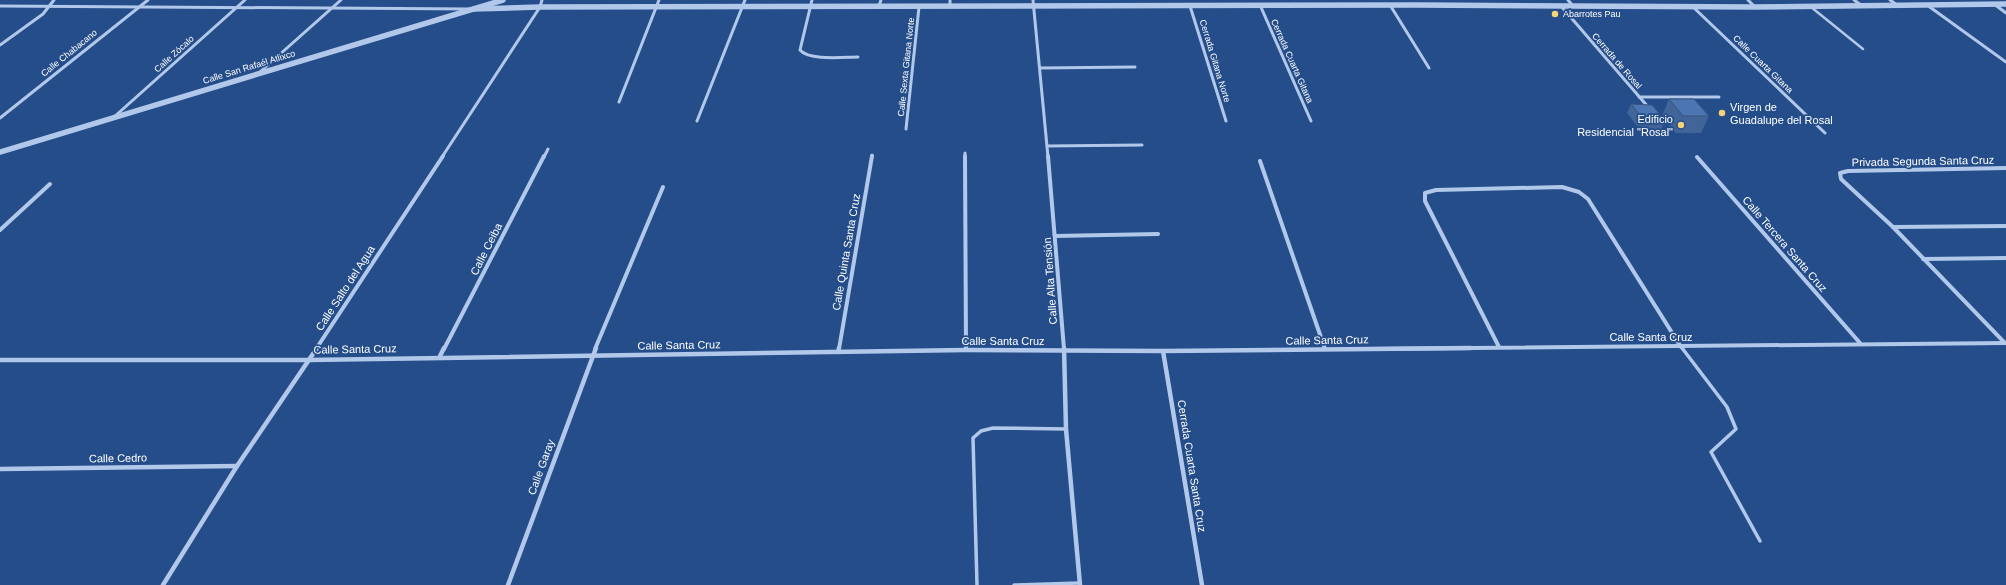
<svg xmlns="http://www.w3.org/2000/svg" width="2006" height="585" font-family="Arial,sans-serif">
  <rect width="100%" height="100%" fill="#244d8a"/>
  <g fill="none" stroke-linecap="round" stroke-linejoin="round">
    <polyline stroke="#b1c8ea" stroke-width="2.5" points="1811,7 1863,49"/>
    <polyline stroke="#b1c8ea" stroke-width="3" points="1681,347 1683,349"/>
    <g stroke="#b1c8ea" stroke-width="3.5">
      <polyline points="1682,348 1727,407 1736,429 1711,452 1760,541"/>
      <polyline points="977,585 973,438 981,431 993,428 1066,429"/>
      <polyline points="1014,585 1079,583"/>
    </g>
    <g stroke="#b1c8ea" stroke-width="3">
      <path d="M812,0L800,50C809,61 844,57 858,57"/>
      <polyline points="950,0 950,6"/>
      <polyline points="1033,0 1048,157"/>
      <polyline points="1568,0 1573,6"/>
      <polyline points="1748,0 1755,7"/>
      <polyline points="1854,0 1861,5"/>
      <polyline points="1890,0 1897,5"/>
      <polyline points="1994,4 2006,13"/>
      <polyline points="1260,5 1311,121"/>
      <polyline points="1390,5 1429,68"/>
      <polyline points="1927,5 2006,62"/>
      <polyline points="0,6 470,9"/>
      <polyline points="879,6 881,0"/>
      <polyline points="1190,6 1226,121"/>
      <polyline points="1561,6 1649,108"/>
      <polyline points="1692,6 1825,133"/>
      <polyline points="0,45 43,14 54,0"/>
      <polyline points="1040,68 1135,67"/>
      <polyline points="260,72 341,0"/>
      <polyline points="1639,97 1719,97"/>
      <polyline points="619,102 659,0"/>
      <polyline points="114,117 245,0"/>
      <polyline points="0,118 148,0"/>
      <polyline points="697,121 745,0"/>
      <polyline points="906,129 919,7"/>
      <polyline points="1047,146 1142,145"/>
      <polyline points="965,153 965,157"/>
      <polyline points="442,157 540,7 542,0"/>
      <polyline points="544,157 548,149"/>
      <polyline points="872,157 872,155"/>
    </g>
    <g stroke="#b1c8ea" stroke-width="4">
      <polyline points="965,156 966,349"/>
      <polyline points="1048,156 1064,349"/>
      <polyline points="1697,157 1860,343"/>
      <polyline points="1260,161 1325,349"/>
      <polyline points="1893,227 2006,226"/>
      <polyline points="0,230 50,184"/>
      <polyline points="1055,236 1158,234"/>
      <polyline points="1923,259 2006,258"/>
      <polyline points="2005,343 1893,227 1841,179 1840,173 1848,171 2006,168"/>
      <polyline points="1499,347 1425,201 1425,193 1436,190 1562,187 1579,192 1588,199 1681,347"/>
      <polyline points="316,349 443,156"/>
      <polyline points="444,349 544,156"/>
      <polyline points="595,349 663,187"/>
      <polyline points="839,349 872,156"/>
      <polyline points="1366,349 2006,343"/>
    </g>
    <g stroke="#b1c8ea" stroke-width="4.5">
      <polyline points="966,348 966,350"/>
      <polyline points="1064,348 1066,429 1080,585"/>
      <polyline points="1163,351 1202,585"/>
      <polyline points="838,352 839,348"/>
      <polyline points="440,356 444,348"/>
      <polyline points="0,360 309,360 966,350 1163,351 1471,348"/>
      <polyline points="0,469 237,466"/>
      <polyline points="163,585 237,466 317,348"/>
      <polyline points="508,585 596,348"/>
    </g>
    <g stroke="#b1c8ea" stroke-width="5.5">
      <polyline points="474,9 540,7 1416,5 1755,7 2006,4"/>
      <polyline points="0,152 503,0"/>
    </g>
  </g>
  <polygon fill="#416599" points="1669,99 1709,116 1701,133 1676,133 1665,120 1661,130 1640,130 1627,113 1631,104 1662,116"/>
  <g fill="#4c76b2" stroke="#35537d">
    <polygon points="1669,99 1694,99 1709,116 1683,116"/>
    <polygon points="1631,104 1652,105 1665,120 1644,120"/>
  </g>
  <g fill="#f4d474" stroke="#244d8a" stroke-width="1.5">
    <circle cx="1555" cy="14" r="4"/>
    <circle cx="1722" cy="113" r="4"/>
    <circle cx="1681" cy="125" r="4"/>
  </g>
  <g text-anchor="middle" stroke-width="3.5" stroke-linejoin="round" paint-order="stroke">
    <g font-size="9" fill="#fff" stroke="#244d8a" text-anchor="start">
      <text x="1563" y="17">Abarrotes Pau</text>
    </g>
    <g font-size="9" fill="#fff" stroke="#244d8a">
      <text transform="translate(69 53) rotate(-39)" y="3">Calle Chabacano</text>
      <text transform="translate(174 54) rotate(-42)" y="3">Calle Zócalo</text>
      <text transform="translate(1215 61) rotate(73)" y="3">Cerrada Gitana Norte</text>
      <text transform="translate(1292 61) rotate(66)" y="3">Cerrada Cuarta Gitana</text>
      <text transform="translate(1617 61) rotate(49)" y="3">Cerrada de Rosal</text>
      <text transform="translate(1763 64) rotate(44)" y="3">Calle Cuarta Gitana</text>
      <text transform="translate(249 67) rotate(-17)" y="3">Calle San Rafaél Atlixco</text>
      <text transform="translate(906 67) rotate(-84)" y="3">Calle Sexta Gitana Norte</text>
    </g>
    <g font-size="11" fill="#fff" stroke="#244d8a" text-anchor="start">
      <text x="1730" y="111">Virgen de<tspan x="1730" dy="13">Guadalupe del Rosal</tspan></text>
      <text x="1673" y="123" text-anchor="end">Edificio<tspan x="1673" dy="13">Residencial "Rosal"</tspan></text>
    </g>
    <g font-size="11" fill="#fff" stroke="#244d8a">
      <text transform="translate(1923 161) rotate(-1)" y="4">Privada Segunda Santa Cruz</text>
      <text transform="translate(1785 244) rotate(49)" y="4">Calle Tercera Santa Cruz</text>
      <text transform="translate(486 249) rotate(-63)" y="4">Calle Ceiba</text>
      <text transform="translate(846 252) rotate(-80)" y="4">Calle Quinta Santa Cruz</text>
      <text transform="translate(1050 281) rotate(-94)" y="4">Calle Alta Tensión</text>
      <text transform="translate(345 288) rotate(-57)" y="4">Calle Salto del Agua</text>
      <text x="1651" y="341">Calle Santa Cruz</text>
      <text transform="translate(1327 340) rotate(-1)" y="4">Calle Santa Cruz</text>
      <text x="1003" y="345">Calle Santa Cruz</text>
      <text transform="translate(679 345) rotate(-1)" y="4">Calle Santa Cruz</text>
      <text transform="translate(355 349) rotate(-1)" y="4">Calle Santa Cruz</text>
      <text transform="translate(118 458) rotate(-1)" y="4">Calle Cedro</text>
      <text transform="translate(1192 466) rotate(81)" y="4">Cerrada Cuarta Santa Cruz</text>
      <text transform="translate(541 467) rotate(-70)" y="4">Calle Garay</text>
    </g>
  </g>
</svg>
